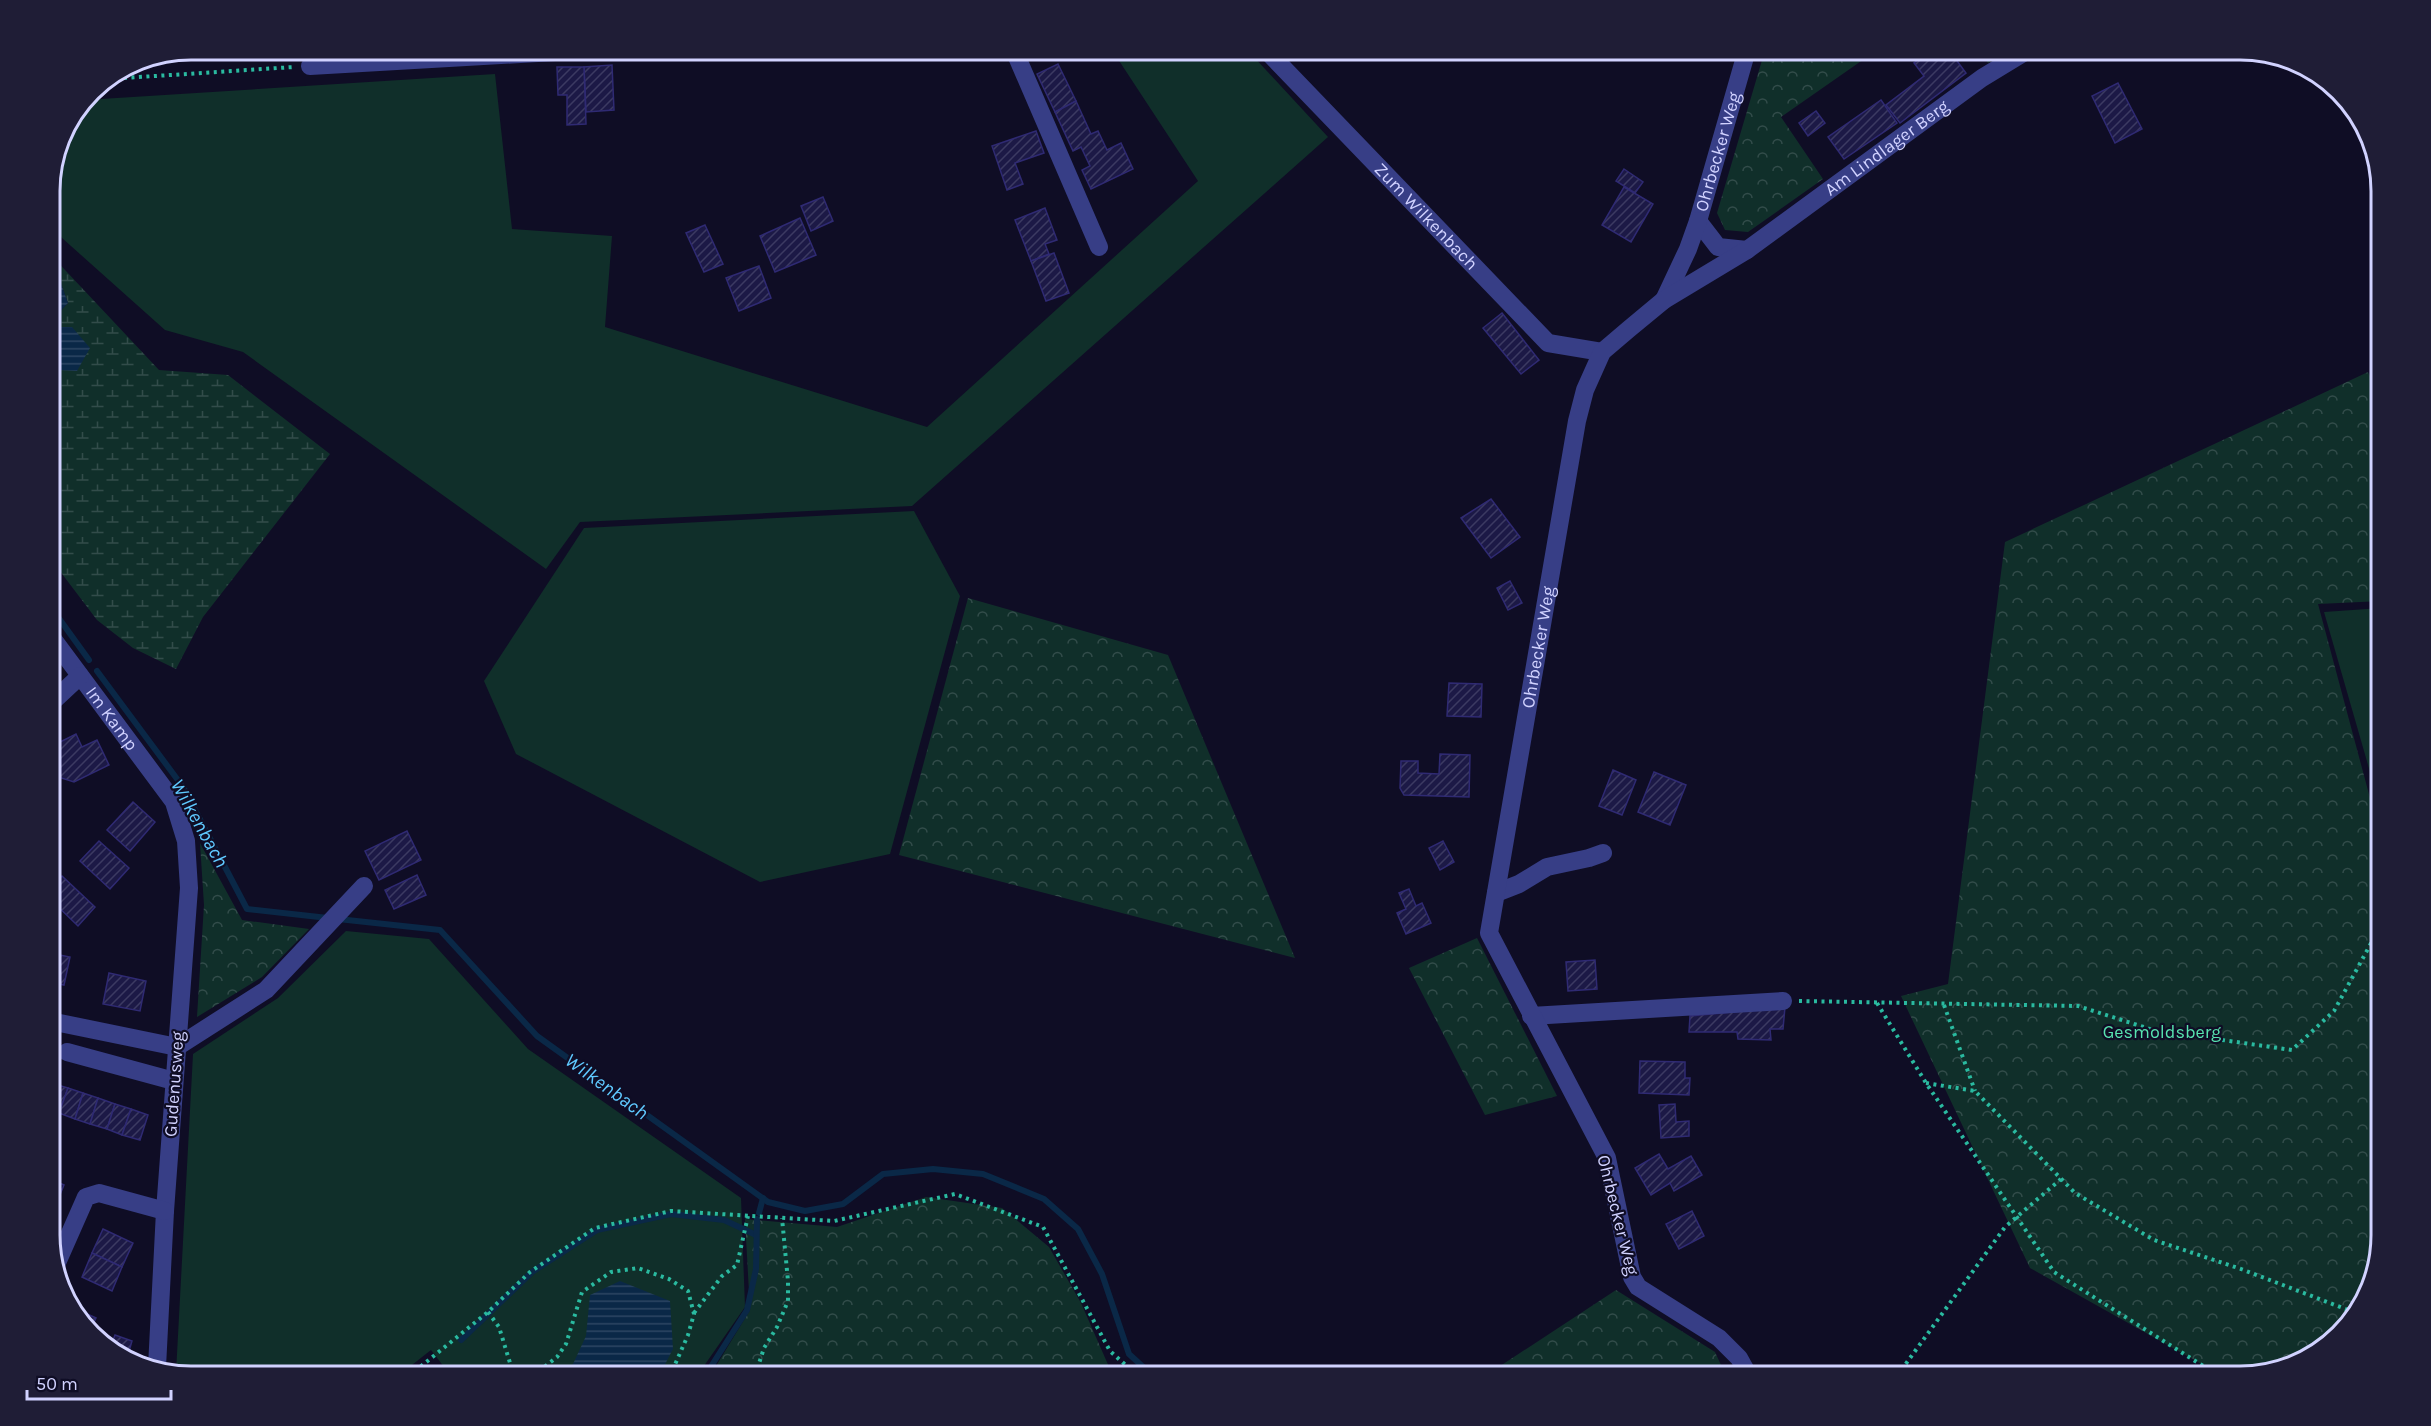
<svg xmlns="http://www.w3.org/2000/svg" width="2431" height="1426" font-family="Karla,sans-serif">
  <defs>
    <pattern id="forest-crowns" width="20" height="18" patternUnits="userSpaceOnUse" patternTransform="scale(1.5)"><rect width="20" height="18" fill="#102f2a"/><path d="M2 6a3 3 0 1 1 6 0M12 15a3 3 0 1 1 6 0" fill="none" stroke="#324c4a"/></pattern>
    <pattern id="wetland-marsh" width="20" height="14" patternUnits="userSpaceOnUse" patternTransform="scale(1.5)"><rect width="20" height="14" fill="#102f2a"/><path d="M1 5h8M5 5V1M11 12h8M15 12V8" fill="none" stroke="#324c4a"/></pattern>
    <pattern id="water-rules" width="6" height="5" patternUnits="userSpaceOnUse" patternTransform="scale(1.5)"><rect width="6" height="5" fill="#0a2847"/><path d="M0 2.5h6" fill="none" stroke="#2d4663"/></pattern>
    <pattern id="building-hatch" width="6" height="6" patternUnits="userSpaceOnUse" patternTransform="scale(1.5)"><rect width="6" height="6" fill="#1c1946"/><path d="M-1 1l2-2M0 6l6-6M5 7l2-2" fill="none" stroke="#3c3a62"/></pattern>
  </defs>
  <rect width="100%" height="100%" fill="#0f0d25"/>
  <g fill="#102f2a">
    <polygon points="1112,50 1243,50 1253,56 1328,137 912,506 580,522 546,569 243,352 165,330 62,238 50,221 50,182 60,136 85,100 495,74 512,229 612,236 605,327 927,427 1198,181"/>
    <polygon points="914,511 960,596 890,854 760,882 516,754 484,681 584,528"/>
    <polygon points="2381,608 2381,810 2324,612"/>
    <polygon points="346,931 429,939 528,1049 741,1198 745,1307 697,1376 451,1376 431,1350 398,1376 191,1376 176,1373 193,1054 278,998"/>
  </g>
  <g fill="url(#forest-crowns)">
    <polygon points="1765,50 1877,50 1781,117 1823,179 1748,232 1725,230 1717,213"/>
    <polygon points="1979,50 2008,50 1988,63"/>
    <polygon points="2368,372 2381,399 2381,601 2318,604 2381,839 2381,1236 2362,1306 2311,1358 2241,1376 2223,1376 2030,1268 1901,996 1948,984 2005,542"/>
    <polygon points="968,598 1168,655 1295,958 899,855"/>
    <polygon points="200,843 242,920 309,929 262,977 197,1017 204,905"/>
    <polygon points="1477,938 1557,1096 1485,1115 1409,968"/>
    <polygon points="926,1197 1002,1208 1049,1247 1081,1303 1113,1376 710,1376 750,1310 745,1219 837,1227"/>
    <polygon points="1616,1290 1715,1352 1726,1376 1485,1376"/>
  </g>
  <polygon fill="url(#wetland-marsh)" points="50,254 159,370 228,375 330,454 203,617 176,669 133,648 97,620 50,558 50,420 54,397 50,395 50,363 57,370 52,320 68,303"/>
  <g fill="url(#water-rules)">
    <polygon points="50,253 68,303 52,320 54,327 72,327 90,348 77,371 57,370 50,363"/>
    <polygon points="620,1281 670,1301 673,1349 659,1376 559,1376 573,1364 586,1336 590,1295"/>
  </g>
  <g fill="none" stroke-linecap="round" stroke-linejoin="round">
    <g stroke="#0a2847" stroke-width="6">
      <polyline points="50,606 89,660"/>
      <polyline points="97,671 183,787 247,909 328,918"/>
      <polyline points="338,919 440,930 537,1036 768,1202 805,1211 843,1204 883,1174 933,1169 983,1174 1044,1199 1078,1229 1102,1274 1129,1354 1153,1376"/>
      <polyline points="759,1213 763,1198"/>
      <polyline points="461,1340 532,1272 597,1230 671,1214 724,1220 756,1235"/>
      <polyline points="705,1376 747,1310 756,1269 757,1219"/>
    </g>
  </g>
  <g fill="url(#building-hatch)" stroke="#2f2a73" stroke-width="1.5">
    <polygon points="1931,50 1949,50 1966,73 1900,123 1886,105 1924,76 1914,63"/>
    <polygon points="1058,64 1076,101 1055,112 1037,74"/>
    <polygon points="612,65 614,110 586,112 584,67"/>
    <polygon points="557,67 584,67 586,124 567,125 567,95 558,95"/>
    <polygon points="2118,83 2142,129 2115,143 2092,96"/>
    <polygon points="1881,100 1897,123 1844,159 1828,137"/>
    <polygon points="1076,101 1091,134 1098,131 1107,150 1121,143 1133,169 1091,189 1082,170 1090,166 1081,147 1073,151 1055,112"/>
    <polygon points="1816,111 1825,123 1808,136 1799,123"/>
    <polygon points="1036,131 1044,153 1015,163 1023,184 1007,190 992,146"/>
    <polygon points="1624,169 1643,182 1635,193 1616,181"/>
    <polygon points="1624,187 1653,204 1631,242 1602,225"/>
    <polygon points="823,197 833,221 811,231 801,206"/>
    <polygon points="1045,208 1057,240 1045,244 1049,254 1031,261 1015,220"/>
    <polygon points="800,218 816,255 775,272 760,236"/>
    <polygon points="705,225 723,264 704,272 686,233"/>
    <polygon points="1054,253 1069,293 1046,301 1031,261"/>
    <polygon points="759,266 771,298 739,311 726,278"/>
    <polygon points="1502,313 1539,360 1521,374 1483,328"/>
    <polygon points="1491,499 1520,537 1491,558 1461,518"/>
    <polygon points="1510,581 1522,603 1508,610 1497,588"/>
    <polygon points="1449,683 1482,684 1481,717 1447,716"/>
    <polygon points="76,734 82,747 97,740 109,765 74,782 58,777 50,761 50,747"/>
    <polygon points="1440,754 1470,755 1469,797 1404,795 1400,788 1401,761 1418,761 1418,773 1439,774"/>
    <polygon points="1613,770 1636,780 1622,815 1599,806"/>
    <polygon points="1654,772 1686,785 1670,825 1638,812"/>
    <polygon points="133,802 155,822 130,851 107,830"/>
    <polygon points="407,831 421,860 379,880 365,851"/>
    <polygon points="99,841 129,868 110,889 80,861"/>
    <polygon points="1443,841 1454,862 1440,870 1429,848"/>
    <polygon points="417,875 426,895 394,909 385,890"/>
    <polygon points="62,876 95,907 78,926 50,899 50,889"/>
    <polygon points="1409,889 1416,906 1422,903 1431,923 1406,934 1397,913 1406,909 1399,893"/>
    <polygon points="50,953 70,957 64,985 50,982"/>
    <polygon points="1595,960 1597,989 1568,991 1566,962"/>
    <polygon points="109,973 146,981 140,1011 103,1004"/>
    <polygon points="1785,1007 1783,1029 1770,1029 1771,1040 1738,1039 1737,1032 1689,1032 1690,1016"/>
    <polygon points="1640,1061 1685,1062 1685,1078 1690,1078 1689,1095 1639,1093"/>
    <polygon points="51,1083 68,1088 59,1113 50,1110"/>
    <polygon points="68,1088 83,1093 75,1119 59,1113"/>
    <polygon points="83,1093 98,1098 90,1124 75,1119"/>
    <polygon points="98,1098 115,1104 107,1129 90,1124"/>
    <polygon points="115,1104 131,1109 122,1135 107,1129"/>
    <polygon points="1675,1104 1676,1122 1689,1121 1689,1136 1661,1138 1659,1105"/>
    <polygon points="131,1109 148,1115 140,1140 122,1135"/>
    <polygon points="1659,1154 1668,1169 1691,1156 1702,1175 1674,1191 1670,1183 1651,1195 1635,1168"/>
    <polygon points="50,1179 64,1185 57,1202 50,1198"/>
    <polygon points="50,1198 57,1202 50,1217"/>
    <polygon points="1692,1211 1704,1236 1679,1249 1666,1224"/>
    <polygon points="103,1229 133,1243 122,1267 92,1253"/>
    <polygon points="92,1253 122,1267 112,1291 82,1277"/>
    <polygon points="69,1306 96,1318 91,1329"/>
    <polygon points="115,1335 132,1341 127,1358 116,1354 110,1348"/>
  </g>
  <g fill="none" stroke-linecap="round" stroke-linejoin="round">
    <g stroke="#2abaa0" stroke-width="4" stroke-dasharray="3 4.5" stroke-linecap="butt">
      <polyline points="109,79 294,67"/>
      <polyline points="1799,1001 2078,1006 2153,1030 2292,1050 2334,1011 2381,925"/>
      <polyline points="1877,1003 1926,1083 2054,1272 2219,1376"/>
      <polyline points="1944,1005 1975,1091"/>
      <polyline points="1926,1083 1975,1091 2075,1193 2154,1240 2241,1269 2356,1313"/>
      <polyline points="488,1312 499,1327 514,1376"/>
      <polyline points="694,1313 722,1276 737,1265 748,1216"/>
      <polyline points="409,1376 488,1312 530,1272 595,1228 671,1211 834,1221 955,1194 1043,1227 1110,1351 1138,1376"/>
      <polyline points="533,1376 557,1357 566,1344 582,1292 611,1272 638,1268 669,1279 688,1291 694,1314 688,1335 670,1376"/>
      <polyline points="755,1376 764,1348 777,1327 788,1301 788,1281 782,1218"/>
      <polyline points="1897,1376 2005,1227 2061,1179"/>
    </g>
    <g stroke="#373e86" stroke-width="18">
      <polyline points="1014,50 1099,247"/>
      <path id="s1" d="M1266,50L1548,343L1602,352"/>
      <polyline points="310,66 590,50"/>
      <path id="s2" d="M1747,250L1718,247L1698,221L1747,50"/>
      <polyline points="1664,300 1688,249 1698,221"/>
      <path id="s3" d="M50,635L174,802L186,841L189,888L165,1211L157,1367"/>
      <polyline points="50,704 80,676"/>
      <polyline points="1496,893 1519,884 1547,867 1589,858 1603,853"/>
      <polyline points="1531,1016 1783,1001"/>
      <polyline points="50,1021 177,1047 266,990 364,886"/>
      <polyline points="67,1052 174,1081"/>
      <polyline points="56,1265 86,1197 99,1193 165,1211"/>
      <path id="s4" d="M1749,1376L1739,1358L1719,1338L1638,1287L1632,1277L1607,1158L1489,933L1577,421L1585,390L1602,352L1629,329L1664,300L1747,250L1982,78L2028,50"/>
    </g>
    <polyline stroke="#00fcf6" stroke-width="4.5" stroke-dasharray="9 8" stroke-linecap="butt" points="166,54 251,50"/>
  </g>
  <g text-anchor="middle" stroke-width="4.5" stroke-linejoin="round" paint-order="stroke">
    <g font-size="18" fill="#d1d2ff" stroke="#0f0d25">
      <text dy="6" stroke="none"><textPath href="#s4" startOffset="1476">Am Lindlager Berg</textPath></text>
      <text dy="6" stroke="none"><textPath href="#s2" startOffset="134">Ohrbecker Weg</textPath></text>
      <text dy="6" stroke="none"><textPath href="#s1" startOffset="231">Zum Wilkenbach</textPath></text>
      <text dy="6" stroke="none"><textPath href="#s4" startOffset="822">Ohrbecker Weg</textPath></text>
      <text dy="6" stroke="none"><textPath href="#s3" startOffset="104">Im Kamp</textPath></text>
      <text transform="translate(174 1084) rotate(-86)" y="6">Gudenusweg</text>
      <text transform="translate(1618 1215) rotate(76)" y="6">Ohrbecker Weg</text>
    </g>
    <g font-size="18" fill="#58e4b0" stroke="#0f0d25">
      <text x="2162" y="1038">Gesmoldsberg</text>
    </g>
    <g font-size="20" font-style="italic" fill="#5fc9ff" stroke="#0f0d25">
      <text transform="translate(200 823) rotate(61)" y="7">Wilkenbach</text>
      <text transform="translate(607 1086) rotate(36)" y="7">Wilkenbach</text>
    </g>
  </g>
  <path d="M0 0H2431V1426H0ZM191 60H2240A131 131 0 0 1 2371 191V1235A131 131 0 0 1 2240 1366H191A131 131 0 0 1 60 1235V191A131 131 0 0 1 191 60Z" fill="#1f1d36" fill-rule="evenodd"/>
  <path fill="none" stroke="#d1d2ff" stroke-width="3" d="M191 60H2240A131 131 0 0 1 2371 191V1235A131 131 0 0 1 2240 1366H191A131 131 0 0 1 60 1235V191A131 131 0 0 1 191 60Z"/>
  <path d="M27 1390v9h144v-9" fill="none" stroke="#d1d2ff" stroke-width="3"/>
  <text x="36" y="1390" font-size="18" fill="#d1d2ff" stroke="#0f0d25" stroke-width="4.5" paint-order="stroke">50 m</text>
</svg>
